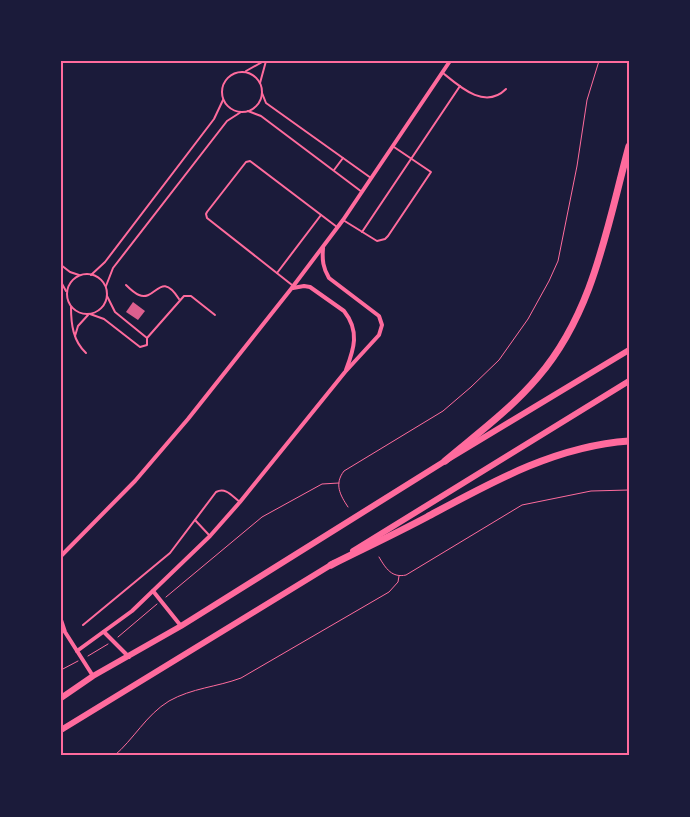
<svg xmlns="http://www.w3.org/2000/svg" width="690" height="817" font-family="'Space Grotesk',sans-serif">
  <rect width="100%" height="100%" fill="#1b1b3a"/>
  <polygon fill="#dd5f8e" points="133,302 145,311 138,320 126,312"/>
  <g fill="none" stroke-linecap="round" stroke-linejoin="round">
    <g stroke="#ff6b9d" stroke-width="1">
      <path d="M348,507C340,495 334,484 344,471L443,411L471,387L499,360L528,319L549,281L558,261L577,166L587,100L599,61"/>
      <path d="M379,557C386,569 392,578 406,575L522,505L591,491L629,490"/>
      <polyline points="166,597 262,517 322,484 339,483"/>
      <polyline points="118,637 157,604"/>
      <polyline points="88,656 108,644"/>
      <polyline points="61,670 78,661"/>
      <path d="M114,756C134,739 146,715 169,701C192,688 217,687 241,678L389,592L398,582L399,576"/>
    </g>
    <g stroke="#ff6b9d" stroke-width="2">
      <polyline points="246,71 264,61"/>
      <circle cx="242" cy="92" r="20"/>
      <path d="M443,73C460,87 485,110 506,89"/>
      <polyline points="260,83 266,61"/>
      <polyline points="262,93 266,103 371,178"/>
      <polyline points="248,111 261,116 362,192"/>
      <polyline points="334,170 343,158"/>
      <polyline points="343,220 377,241 385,239 388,236 431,172 394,147"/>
      <polyline points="362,232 460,86"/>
      <polyline points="61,265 70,272 79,275"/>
      <polyline points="277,273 321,215"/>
      <circle cx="87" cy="294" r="20"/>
      <polyline points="91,275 105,262 214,119 223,100"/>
      <polyline points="61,282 66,291"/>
      <path d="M126,285C129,288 134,293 139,295C156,302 160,269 179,299"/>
      <polyline points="292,285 207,218 206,214 207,212 246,162 250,161 337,227"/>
      <polyline points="106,286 113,268 227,121 241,112"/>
      <path d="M71,307C71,324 73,341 86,353"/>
      <polyline points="90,314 104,319 140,347 147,345 147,338 115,312 107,296"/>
      <polyline points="75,336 78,326 88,315"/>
      <polyline points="147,338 184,296 191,296 215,315"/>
      <polyline points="195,520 209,535"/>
      <path d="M83,625L170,553L216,492C226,487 232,496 240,502"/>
    </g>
    <g stroke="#ff6b9d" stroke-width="4">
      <path d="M293,288L304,286L310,287L344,311C360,331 354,349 346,370"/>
      <polyline points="61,556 135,481 188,419 291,289 343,220 450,61"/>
      <polyline points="153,591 181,626"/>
      <polyline points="61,620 65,632 93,676"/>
      <polyline points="104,632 129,657"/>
      <path d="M77,651L132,611L210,536L240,502L345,372L379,335L382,325L379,316L329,278C323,268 322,260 323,248"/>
    </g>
    <g stroke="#ff6b9d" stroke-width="6">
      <polyline points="353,551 629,381"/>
      <polyline points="61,698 93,676 181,626 445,461 629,350"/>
      <polyline points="61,730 334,563"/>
    </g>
    <g stroke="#ff6b9d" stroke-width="7">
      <path d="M445,461C477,434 511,409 538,377C594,312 607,226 629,146"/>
      <path d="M331,565C363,549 395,534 427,517C490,483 555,446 629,441"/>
    </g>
  </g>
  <rect width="690" height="817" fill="none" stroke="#1b1b3a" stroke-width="125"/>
  <rect x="62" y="62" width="566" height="692" fill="none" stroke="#ff6b9d" stroke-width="2"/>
</svg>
